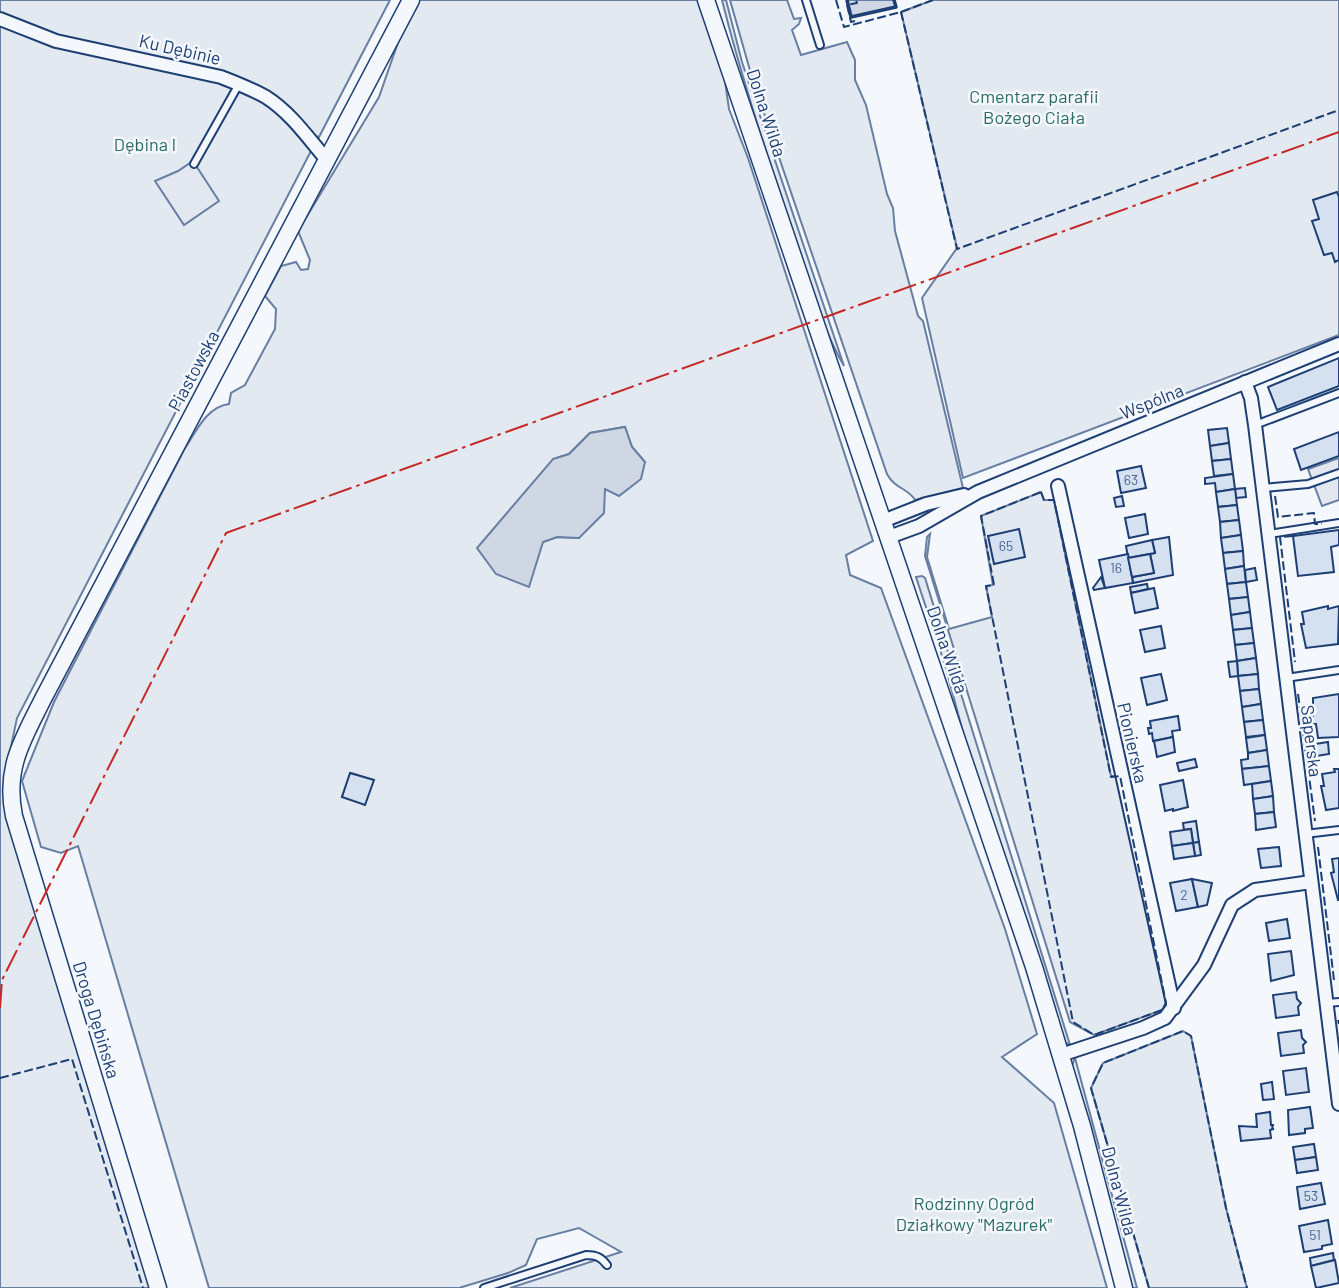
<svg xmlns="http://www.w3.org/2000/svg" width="1339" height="1288" font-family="Barlow,sans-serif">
  <rect width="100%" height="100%" fill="#f4f7fb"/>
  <g fill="#e3e9f0" stroke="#687fa3" stroke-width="2" fill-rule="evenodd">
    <polygon points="0,0 390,0 319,137 314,136 309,146 311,151 17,718 6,770 153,1288 0,1288"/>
    <path d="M419,0H698L725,81L729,109L748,158L873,541L846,555L850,575L881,588L1005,929L1037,1034L1002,1057L1054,1103L1107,1288H510L621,1252L579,1228L537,1239L526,1265L508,1273L459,1288H209L78,846L61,853L41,847L22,781L54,702L184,450C196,432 206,407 229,404L231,393L245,385L275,329L276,309L265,296L281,266L296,262L301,270L308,269L310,260L298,231L379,97L401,34ZM625,427L632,447L645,462L604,488L579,538L557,537L543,542L553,459L569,454L590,433ZM351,773L373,780L365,804L342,797Z"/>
    <path d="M722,0H726L742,62L844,366C821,326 809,281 794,237C768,158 742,80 722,0Z"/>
    <path d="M730,0H787L794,19L801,18L799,24L792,30L801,55L847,42L855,60V80L866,105L887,194L893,208L895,231L918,316L923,321L963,488L915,500C908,488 895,489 887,474L753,81Z"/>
    <polygon points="933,0 1339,0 1339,335 963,478 922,298 957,248 901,12"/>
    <polygon points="1041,492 1044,500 1054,500 1111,776 1120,776 1166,1003 1162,1010 1094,1035 1070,1022 925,556 927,537 930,534 927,557 949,629 992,617 986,586 993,585 981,516"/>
    <polygon points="922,576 925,578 1070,1045 1066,1043 1064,1040 967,747 945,665 916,577"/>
    <polygon points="1183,1031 1191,1036 1226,1208 1247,1288 1149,1288 1091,1088 1103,1063"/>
    <polygon points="1075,1058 1137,1288 1131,1288 1072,1065"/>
  </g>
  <g fill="#e3e8f0" stroke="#687fa3" stroke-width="2">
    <polygon points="193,161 219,201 184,225 155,181 178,171"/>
    <polygon points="1339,458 1339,500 1322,506 1308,469"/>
  </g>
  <g fill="#cfd7e4" stroke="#687fa3" stroke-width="2">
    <polygon points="847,0 894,0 896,7 851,17"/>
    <polygon points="625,427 632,447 645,462 641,479 619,496 605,489 604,513 579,538 557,537 543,542 529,587 496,574 477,548 553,459 569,454 590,433"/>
  </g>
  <g fill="#d5e0f0" stroke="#1d3f73" stroke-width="2">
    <polygon points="1337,192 1339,197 1339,260 1335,262 1332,253 1324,255 1312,221 1319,219 1313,200"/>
    <polygon points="1339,358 1339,386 1277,410 1268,387"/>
    <polygon points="1227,428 1229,443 1210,446 1208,430"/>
    <polygon points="1339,432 1339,456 1301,470 1294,449"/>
    <polygon points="1229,443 1231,459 1212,461 1210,446"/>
    <polygon points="1231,459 1233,474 1214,476 1212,461"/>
    <polygon points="1141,466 1146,488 1121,493 1117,471"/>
    <polygon points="1233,474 1235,489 1216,492 1215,483 1205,484 1205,478"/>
    <polygon points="1245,488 1246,497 1236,498 1235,489"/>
    <polygon points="1235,489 1237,505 1218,507 1216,492"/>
    <polygon points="1122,496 1124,506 1116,507 1114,498"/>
    <polygon points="1237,505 1239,520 1220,522 1218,507"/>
    <polygon points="1145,514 1148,534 1129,538 1125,518"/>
    <polygon points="1239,520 1241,535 1221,538 1220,522"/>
    <polygon points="1019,529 1025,557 994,564 988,536"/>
    <polygon points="1339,530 1339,545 1331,547 1334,572 1298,576 1293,536"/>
    <polygon points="1241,535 1243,551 1223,553 1221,538"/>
    <polygon points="1169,537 1173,575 1133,583 1132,577 1154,573 1150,554 1155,553 1152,540"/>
    <polygon points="1152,540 1155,553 1128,558 1126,546"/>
    <polygon points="1243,551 1244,566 1225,569 1223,553"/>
    <polygon points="1128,554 1133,583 1105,588 1099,560"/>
    <polygon points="1150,554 1154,573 1132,577 1128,558"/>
    <polygon points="1244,566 1246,582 1227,584 1225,569"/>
    <polygon points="1255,568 1257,580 1246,582 1245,570"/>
    <polygon points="1101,577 1105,588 1094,590 1093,588"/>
    <polygon points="1246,582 1248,597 1229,599 1227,584"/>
    <polygon points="1147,584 1148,589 1131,593 1130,587"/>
    <polygon points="1154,588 1158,608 1135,613 1131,593"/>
    <polygon points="1248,597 1250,612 1231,615 1229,599"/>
    <polygon points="1328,606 1328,609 1339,606 1338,644 1306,648 1301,624 1304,624 1302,612"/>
    <polygon points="1250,612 1252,628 1233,630 1231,615"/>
    <polygon points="1161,626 1165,648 1145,652 1140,630"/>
    <polygon points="1252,628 1254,643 1235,645 1233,630"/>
    <polygon points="1254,643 1256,658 1237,661 1235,645"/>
    <polygon points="1256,658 1258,674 1238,676 1237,661"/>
    <polygon points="1237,661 1238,676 1230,677 1228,662"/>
    <polygon points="1161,674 1167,700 1147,705 1141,678"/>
    <polygon points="1258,674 1259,689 1240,691 1238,676"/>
    <polygon points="1259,689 1261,704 1242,707 1240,691"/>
    <polygon points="1339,694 1339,737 1318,738 1316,724 1313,724 1313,698"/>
    <polygon points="1261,704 1263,720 1244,722 1242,707"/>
    <polygon points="1178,716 1180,730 1172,731 1173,737 1153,741 1152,733 1149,734 1148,728 1151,728 1150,721"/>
    <polygon points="1263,720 1265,735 1246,737 1244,722"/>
    <polygon points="1265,735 1267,750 1248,753 1246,738"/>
    <polygon points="1173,737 1175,752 1157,757 1154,741"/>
    <polygon points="1328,742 1329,754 1316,756 1315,744"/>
    <polygon points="1267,750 1269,766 1242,769 1241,760 1248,759 1248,753"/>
    <polygon points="1195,759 1197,767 1179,771 1177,763"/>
    <polygon points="1269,766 1271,781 1244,785 1242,769"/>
    <polygon points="1334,769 1339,769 1339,808 1326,810 1321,786 1324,786 1322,774 1335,772"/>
    <polygon points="350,773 374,780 365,805 342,797"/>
    <polygon points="1183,780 1188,807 1173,811 1173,809 1165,811 1160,785"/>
    <polygon points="1271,781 1273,796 1253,799 1252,784"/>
    <polygon points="1273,796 1274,812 1255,814 1253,799"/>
    <polygon points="1274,812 1276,827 1256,830 1255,814"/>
    <polygon points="1196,821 1199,842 1193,843 1191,829 1184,830 1183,823"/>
    <polygon points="1191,829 1193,843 1172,846 1170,832"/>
    <polygon points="1199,842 1201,855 1195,856 1193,843"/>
    <polygon points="1193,843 1195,856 1174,859 1172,846"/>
    <polygon points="1279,847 1281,866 1261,868 1258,849"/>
    <polygon points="1339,858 1339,900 1338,900 1331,873 1334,872 1332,859"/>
    <polygon points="1192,879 1198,907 1176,911 1170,883"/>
    <polygon points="1192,879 1212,883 1207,905 1198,907"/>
    <polygon points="1287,919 1290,938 1269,941 1266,923"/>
    <polygon points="1291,951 1294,975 1271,981 1268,954"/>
    <polygon points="1296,992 1297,999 1301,1003 1298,1007 1299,1015 1276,1018 1273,995"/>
    <polygon points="1301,1030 1302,1038 1306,1042 1303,1045 1304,1053 1281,1056 1278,1033"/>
    <polygon points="1306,1068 1309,1092 1286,1095 1283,1071"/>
    <polygon points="1272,1082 1274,1099 1263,1100 1261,1084"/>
    <polygon points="1310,1107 1313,1128 1305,1129 1305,1133 1289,1135 1288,1110"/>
    <polygon points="1270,1112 1271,1125 1273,1125 1272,1129 1274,1129 1270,1130 1271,1138 1241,1141 1239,1126 1257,1127 1256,1114"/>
    <polygon points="1314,1144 1316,1157 1295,1160 1293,1147"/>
    <polygon points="1316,1157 1318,1170 1297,1173 1295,1160"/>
    <polygon points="1321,1183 1325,1204 1300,1209 1297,1187"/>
    <polygon points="1328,1220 1332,1244 1322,1246 1322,1249 1304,1252 1299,1226"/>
    <polygon points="1333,1253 1334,1260 1311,1266 1310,1258"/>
    <polygon points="1335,1260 1339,1283 1316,1288 1311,1266"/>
  </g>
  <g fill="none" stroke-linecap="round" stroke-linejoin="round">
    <g stroke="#1d3f73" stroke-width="10">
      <g id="lane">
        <polyline points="806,0 820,45"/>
        <polyline points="194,164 239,84"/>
        <polyline points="1255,425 1339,393"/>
        <polyline points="1263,488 1308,484 1339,473"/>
        <polyline points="1269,534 1339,523"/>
        <polyline points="1286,678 1339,670"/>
        <polyline points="1305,834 1339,830"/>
        <polyline points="1327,1003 1339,1002"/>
        <path d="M484,1288L586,1255C596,1255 601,1257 607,1265"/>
      </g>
    </g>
    <g stroke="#1d3f73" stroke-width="16">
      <g id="street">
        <path d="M0,19L56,41L221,77C236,83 252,89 266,97C291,113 308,138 327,160"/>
        <polyline points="1245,382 1251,398 1255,425 1339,1104"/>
        <polyline points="1058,486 1174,1008"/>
        <polyline points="883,521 926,504 964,495"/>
        <polyline points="889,537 919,526 978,492 1339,344"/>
        <polyline points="1061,1055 1143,1028 1165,1018 1204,965 1232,905 1255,890 1311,882"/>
      </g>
    </g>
    <g stroke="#1d3f73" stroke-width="19">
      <g id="secondary">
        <polyline points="706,0 1034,967 1082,1126 1124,1288"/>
        <path d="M158,1288L14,816C4,768 23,739 44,697L411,0"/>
      </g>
    </g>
    <use href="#lane" stroke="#f4f7fb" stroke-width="6"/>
    <use href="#street" stroke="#f4f7fb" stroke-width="12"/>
    <use href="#secondary" stroke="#f4f7fb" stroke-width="16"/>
    <g stroke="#1d3f73" stroke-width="2" stroke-dasharray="9 3.5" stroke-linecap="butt">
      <polyline points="836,0 844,27 901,12 933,0"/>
      <polyline points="901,12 957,249 1339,110"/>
      <polyline points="855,21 851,22 847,5 857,3 856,0"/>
      <polygon points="1041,492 1044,500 1054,500 1111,777 1120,776 1166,1003 1162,1010 1094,1035 1073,1022 986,586 994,585 981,516"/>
      <polyline points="1275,496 1278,517 1314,513 1315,524 1322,524"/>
      <polyline points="1293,536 1280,537 1295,662"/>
      <polyline points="1298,694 1315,821"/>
      <polyline points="1318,847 1334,980"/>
      <polyline points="1338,1020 1339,1024"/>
      <polyline points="0,1078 72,1059 143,1288"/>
      <polyline points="1149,1288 1091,1088 1103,1063 1183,1031 1191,1036 1226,1208 1247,1288"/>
    </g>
    <polyline stroke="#1d3f73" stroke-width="3.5" points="847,0 851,17 896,7 894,0"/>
    <polyline stroke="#c62828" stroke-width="2" stroke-dasharray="24 5 3.5 5" stroke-linecap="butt" points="0,1008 2,980 226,533 1339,132"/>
  </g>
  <g text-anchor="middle" stroke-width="5" stroke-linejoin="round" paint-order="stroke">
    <g font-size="14" fill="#4b6792">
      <text x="1131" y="485">63</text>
      <text x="1006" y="551">65</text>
      <text x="1116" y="573">16</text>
      <text x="1184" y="900">2</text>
      <text x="1311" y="1201">53</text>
      <text x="1315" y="1240">51</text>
    </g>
    <g font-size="18" fill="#1d3f73" stroke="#f4f7fb">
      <text transform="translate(180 50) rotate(13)" y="6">Ku Dębinie</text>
      <text transform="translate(766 113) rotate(72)" y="6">Dolna Wilda</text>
      <text transform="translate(194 371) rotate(-62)" y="6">Piastowska</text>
      <text transform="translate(1152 402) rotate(-22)" y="6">Wspólna</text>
      <text transform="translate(947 650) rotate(71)" y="6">Dolna Wilda</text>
      <text transform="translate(1311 741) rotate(83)" y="6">Saperska</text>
      <text transform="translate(1132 743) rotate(77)" y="6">Pionierska</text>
      <text transform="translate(96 1020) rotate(73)" y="6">Droga Dębińska</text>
      <text transform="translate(1119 1191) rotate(75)" y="6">Dolna Wilda</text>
    </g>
    <g font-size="18" fill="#2c6c60" stroke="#f4f7fb">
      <text x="1034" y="103">Cmentarz parafii<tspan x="1034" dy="21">Bożego Ciała</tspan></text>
      <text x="145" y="151">Dębina I</text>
      <text x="974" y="1210">Rodzinny Ogród<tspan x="974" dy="21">Działkowy "Mazurek"</tspan></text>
    </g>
  </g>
</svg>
